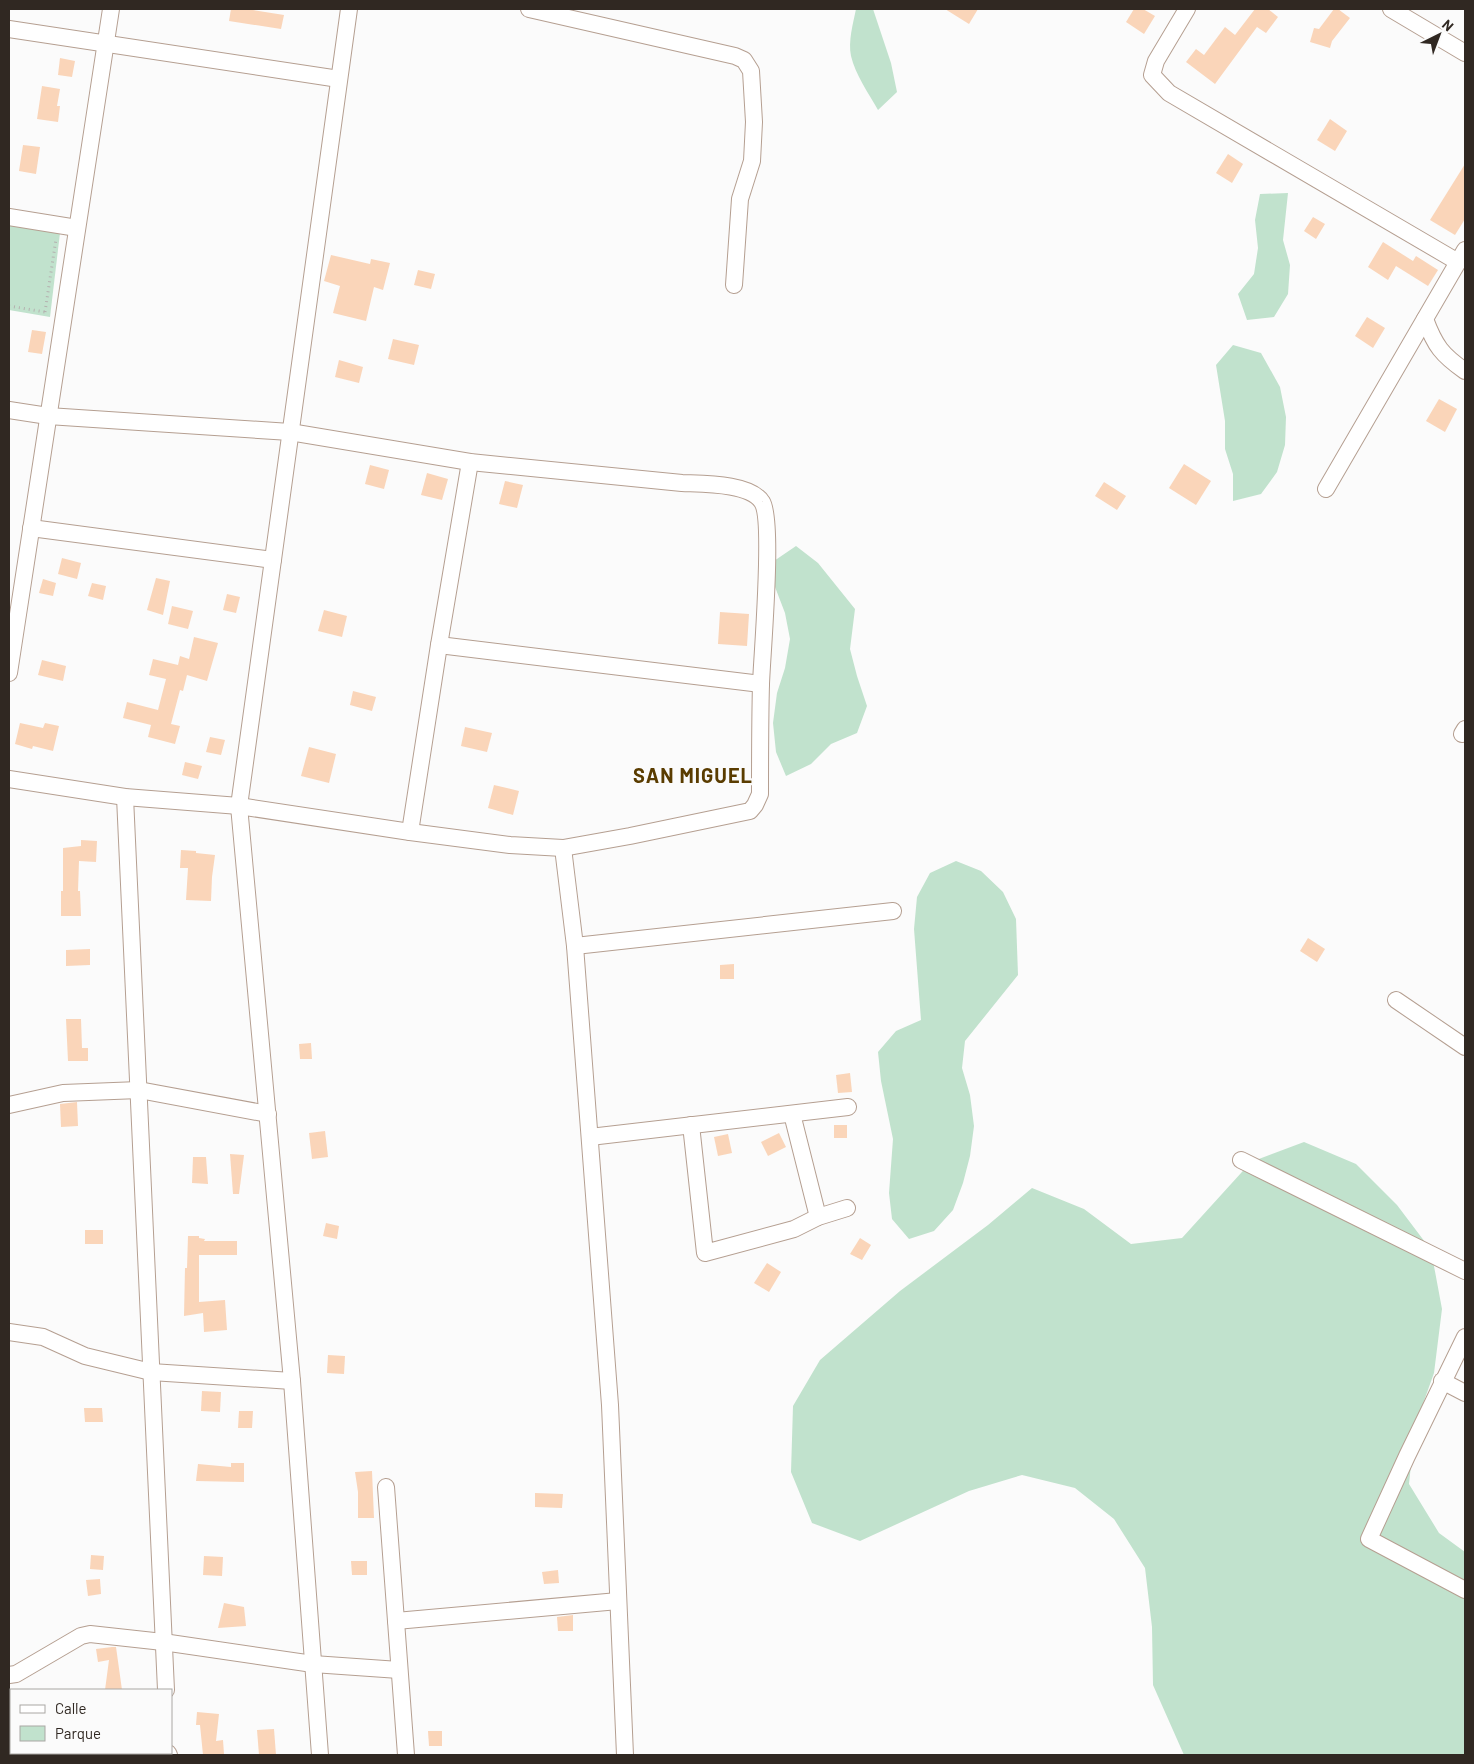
<svg xmlns="http://www.w3.org/2000/svg" width="1474" height="1764" font-family="Barlow,sans-serif">
  <rect width="100%" height="100%" fill="#fbfbfb"/>
  <g fill="#c1e2cd">
    <path d="M856,9H873L891,63L897,92L878,110C869,94 855,74 851,56C848,41 853,24 856,9Z"/>
    <polygon points="1288,193 1283,240 1290,265 1288,294 1274,317 1247,320 1238,294 1254,274 1258,248 1255,220 1260,194"/>
    <polygon points="9,225 60,233 50,317 9,310"/>
    <polygon points="1233,345 1261,353 1280,387 1286,417 1285,445 1277,472 1261,494 1233,501 1233,474 1225,449 1225,421 1216,365"/>
    <polygon points="796,546 818,563 855,609 850,649 857,676 867,706 857,733 831,744 811,764 786,776 776,752 773,723 777,693 785,668 790,639 785,613 775,587 774,561"/>
    <polygon points="956,861 981,871 1003,892 1016,919 1018,975 965,1041 962,1068 970,1095 974,1126 970,1156 963,1183 953,1210 934,1231 909,1239 892,1219 889,1193 893,1139 881,1081 878,1052 896,1031 921,1020 914,929 917,897 930,873"/>
    <polygon points="1304,1142 1356,1164 1397,1205 1431,1250 1442,1309 1434,1373 1415,1426 1409,1484 1439,1533 1465,1552 1465,1755 1184,1755 1153,1685 1152,1627 1145,1568 1114,1519 1075,1488 1022,1475 969,1491 860,1541 812,1523 791,1472 793,1406 820,1360 900,1291 988,1225 1032,1188 1084,1209 1131,1244 1182,1238 1251,1162"/>
  </g>
  <g fill="#fad5b9">
    <polygon points="231,9 247,9 284,15 281,29 229,21"/>
    <polygon points="945,9 978,9 969,24"/>
    <polygon points="1134,9 1143,9 1155,16 1144,34 1126,22"/>
    <polygon points="1255,9 1268,9 1278,17 1266,33 1257,27 1215,84 1186,62 1196,49 1204,55 1225,27 1235,35"/>
    <polygon points="1334,9 1338,9 1350,18 1332,41 1330,48 1310,42 1314,28 1319,29"/>
    <polygon points="60,58 75,61 72,77 58,75"/>
    <polygon points="42,86 60,89 57,106 60,106 58,122 37,119"/>
    <polygon points="1330,119 1347,131 1335,151 1317,140"/>
    <polygon points="23,145 40,147 36,174 19,171"/>
    <polygon points="1228,154 1243,164 1232,183 1216,173"/>
    <polygon points="1465,164 1465,219 1455,235 1430,220"/>
    <polygon points="1313,217 1325,224 1316,239 1304,231"/>
    <polygon points="1383,242 1413,261 1416,256 1438,270 1428,286 1396,266 1388,280 1368,267"/>
    <polygon points="331,255 370,264 371,259 390,263 383,290 374,287 366,321 333,313 340,286 324,281"/>
    <polygon points="418,270 435,274 431,289 414,285"/>
    <polygon points="1367,317 1385,328 1373,348 1355,336"/>
    <polygon points="32,330 46,332 42,354 28,352"/>
    <polygon points="393,339 419,345 414,365 388,359"/>
    <polygon points="339,360 363,367 359,383 335,377"/>
    <polygon points="1439,399 1457,409 1445,432 1426,421"/>
    <polygon points="1184,464 1211,481 1196,505 1169,488"/>
    <polygon points="370,465 389,470 384,489 365,484"/>
    <polygon points="427,473 448,479 442,500 421,495"/>
    <polygon points="505,481 523,485 517,508 499,504"/>
    <polygon points="1104,482 1126,496 1117,510 1095,496"/>
    <polygon points="62,558 81,563 77,579 58,574"/>
    <polygon points="156,578 170,581 163,615 147,610"/>
    <polygon points="43,579 56,583 53,596 39,593"/>
    <polygon points="92,583 106,586 103,600 88,596"/>
    <polygon points="227,594 240,597 236,613 223,610"/>
    <polygon points="172,606 193,611 188,629 168,624"/>
    <polygon points="324,610 347,616 342,637 318,631"/>
    <polygon points="720,612 749,614 747,646 718,644"/>
    <polygon points="194,637 218,643 207,681 187,675 183,691 180,690 171,724 180,726 175,744 148,737 151,725 123,718 127,702 158,710 166,679 149,675 153,659 178,665 180,656 189,659"/>
    <polygon points="42,660 66,666 63,681 38,675"/>
    <polygon points="353,691 376,697 372,711 350,705"/>
    <polygon points="20,723 43,728 45,723 59,726 53,751 33,746 32,749 15,744"/>
    <polygon points="465,727 492,733 487,752 461,746"/>
    <polygon points="210,737 225,740 221,755 206,752"/>
    <polygon points="309,747 336,754 329,783 301,776"/>
    <polygon points="185,762 202,766 198,779 182,775"/>
    <polygon points="494,785 519,791 513,815 488,808"/>
    <polygon points="81,840 97,841 96,862 79,861 78,891 80,891 81,916 61,916 61,891 63,891 63,848 81,846"/>
    <polygon points="181,850 196,851 196,853 215,855 212,877 211,901 186,900 188,868 180,868"/>
    <polygon points="1308,938 1325,949 1317,962 1300,951"/>
    <polygon points="90,949 90,965 66,966 66,950"/>
    <polygon points="734,964 734,979 720,979 720,965"/>
    <polygon points="66,1019 81,1019 82,1048 88,1048 88,1061 68,1061"/>
    <polygon points="311,1043 312,1059 300,1059 299,1044"/>
    <polygon points="850,1073 852,1092 838,1093 836,1075"/>
    <polygon points="77,1102 78,1126 61,1127 60,1104"/>
    <rect x="834" y="1125" width="13" height="13"/>
    <polygon points="325,1131 328,1157 312,1159 309,1133"/>
    <polygon points="779,1133 786,1147 768,1156 761,1142"/>
    <polygon points="728,1134 732,1153 718,1156 714,1137"/>
    <polygon points="230,1154 244,1155 239,1194 233,1194"/>
    <polygon points="193,1157 206,1157 208,1184 192,1183"/>
    <polygon points="326,1223 339,1226 337,1239 323,1236"/>
    <rect x="85" y="1230" width="18" height="14"/>
    <polygon points="188,1236 199,1236 199,1238 205,1239 204,1241 237,1241 237,1255 199,1255 199,1302 225,1300 227,1330 204,1332 203,1313 184,1316 185,1268 187,1268"/>
    <polygon points="860,1238 871,1245 862,1260 850,1254"/>
    <polygon points="767,1263 781,1272 769,1292 754,1283"/>
    <polygon points="328,1355 345,1356 344,1374 327,1373"/>
    <polygon points="202,1391 221,1392 220,1412 201,1411"/>
    <polygon points="84,1408 102,1408 103,1422 85,1422"/>
    <polygon points="239,1411 253,1411 252,1428 238,1428"/>
    <polygon points="231,1463 244,1463 244,1482 196,1481 198,1464 231,1467"/>
    <polygon points="372,1471 374,1518 358,1518 358,1492 355,1472"/>
    <polygon points="535,1493 563,1494 562,1508 535,1507"/>
    <polygon points="91,1555 104,1556 103,1570 90,1569"/>
    <polygon points="204,1556 223,1557 222,1576 203,1575"/>
    <polygon points="351,1561 367,1561 367,1575 352,1575"/>
    <polygon points="558,1570 559,1583 544,1584 542,1572"/>
    <polygon points="100,1579 101,1594 88,1596 86,1580"/>
    <polygon points="224,1603 244,1607 246,1626 218,1628"/>
    <polygon points="573,1615 573,1631 558,1631 557,1617"/>
    <polygon points="112,1647 116,1647 122,1690 105,1690 109,1660 98,1662 96,1649"/>
    <polygon points="197,1712 219,1714 216,1741 223,1740 224,1754 203,1755 200,1725 196,1725"/>
    <polygon points="274,1729 276,1755 259,1755 257,1730"/>
    <polygon points="428,1731 442,1731 442,1746 429,1746"/>
  </g>
  <g fill="none" stroke-linecap="round" stroke-linejoin="round">
    <g stroke="#b59f91" stroke-width="18">
      <g id="minor">
        <polyline points="529,9 735,56 744,60 751,71 754,122 752,161 740,199 734,285"/>
        <polyline points="1187,9 1156,61 1152,75 1169,93 1458,262"/>
        <polyline points="1391,9 1465,53"/>
        <polyline points="9,29 339,79"/>
        <polyline points="9,217 77,228"/>
        <path d="M1425,319C1435,346 1442,355 1465,371"/>
        <path d="M9,410L48,416L290,432L470,462L682,483C702,484 750,483 762,502C774,520 762,654 761,684C760,721 760,757 760,794L755,805L750,811L630,836L563,848L510,845L410,832L239,806L125,797L9,779"/>
        <polyline points="1326,489 1465,250"/>
        <polyline points="31,528 273,560"/>
        <polyline points="439,645 761,684"/>
        <polyline points="9,673 111,9"/>
        <polyline points="1462,734 1465,729"/>
        <polyline points="125,797 166,1690"/>
        <polyline points="410,832 439,645 470,462"/>
        <polyline points="563,848 575,946 610,1405 625,1755"/>
        <polyline points="575,946 893,911"/>
        <polyline points="1396,1000 1465,1047"/>
        <polyline points="9,1105 63,1093 139,1090 268,1114"/>
        <polyline points="792,1114 818,1217"/>
        <polyline points="691,1125 705,1253 794,1229 818,1217 847,1208"/>
        <polyline points="590,1137 848,1107"/>
        <polyline points="1241,1160 1465,1271"/>
        <polyline points="9,1332 43,1337 85,1356 151,1372 292,1381"/>
        <polyline points="1465,1337 1407,1456 1369,1539 1465,1590"/>
        <polyline points="1442,1381 1465,1393"/>
        <polyline points="386,1487 406,1755"/>
        <polyline points="396,1621 618,1601"/>
        <polyline points="9,1675 16,1674 81,1636 90,1634 163,1642 313,1664 399,1670"/>
        <polyline points="168,1753 169,1755"/>
        <polyline points="320,1755 292,1381 239,806 349,9"/>
      </g>
    </g>
    <g stroke="#b4b1af" stroke-width="3" stroke-dasharray="1 4" stroke-linecap="butt">
      <polyline points="9,306 45,312"/>
      <polyline points="45,312 56,239"/>
    </g>
    <use href="#minor" stroke="#fff" stroke-width="16"/>
  </g>
  <g text-anchor="middle" stroke-width="4.5" stroke-linejoin="round" paint-order="stroke">
    <g font-size="20" font-weight="bold" letter-spacing="1" fill="#5a3c00" stroke="#fbfbfb">
      <text x="693" y="783">SAN MIGUEL</text>
    </g>
  </g>
  <rect width="1474" height="1764" fill="none" stroke="#302822" stroke-width="20"/>
  <rect x="10" y="1689" width="162" height="65" fill="#fbfbfb" stroke="#aaa7a4"/>
  <rect x="20" y="1705" width="25" height="8" fill="#ffffff" stroke="#aaa7a4"/>
  <text x="55" y="1714" font-size="15" fill="#302822">Calle</text>
  <rect x="20" y="1726" width="25" height="15" fill="#c1e2cd" stroke="#aaa7a4"/>
  <text x="55" y="1739" font-size="15" fill="#302822">Parque</text>
  <g transform="translate(1439 35) rotate(42)" stroke="#fbfbfb" stroke-width="4" paint-order="stroke">
  <path d="M0-4L9 19L0 12L-9 19Z" fill="#302822"/>
  <text y="-8" font-size="14" font-weight="bold" text-anchor="middle" fill="#302822">N</text>
  </g>
</svg>
